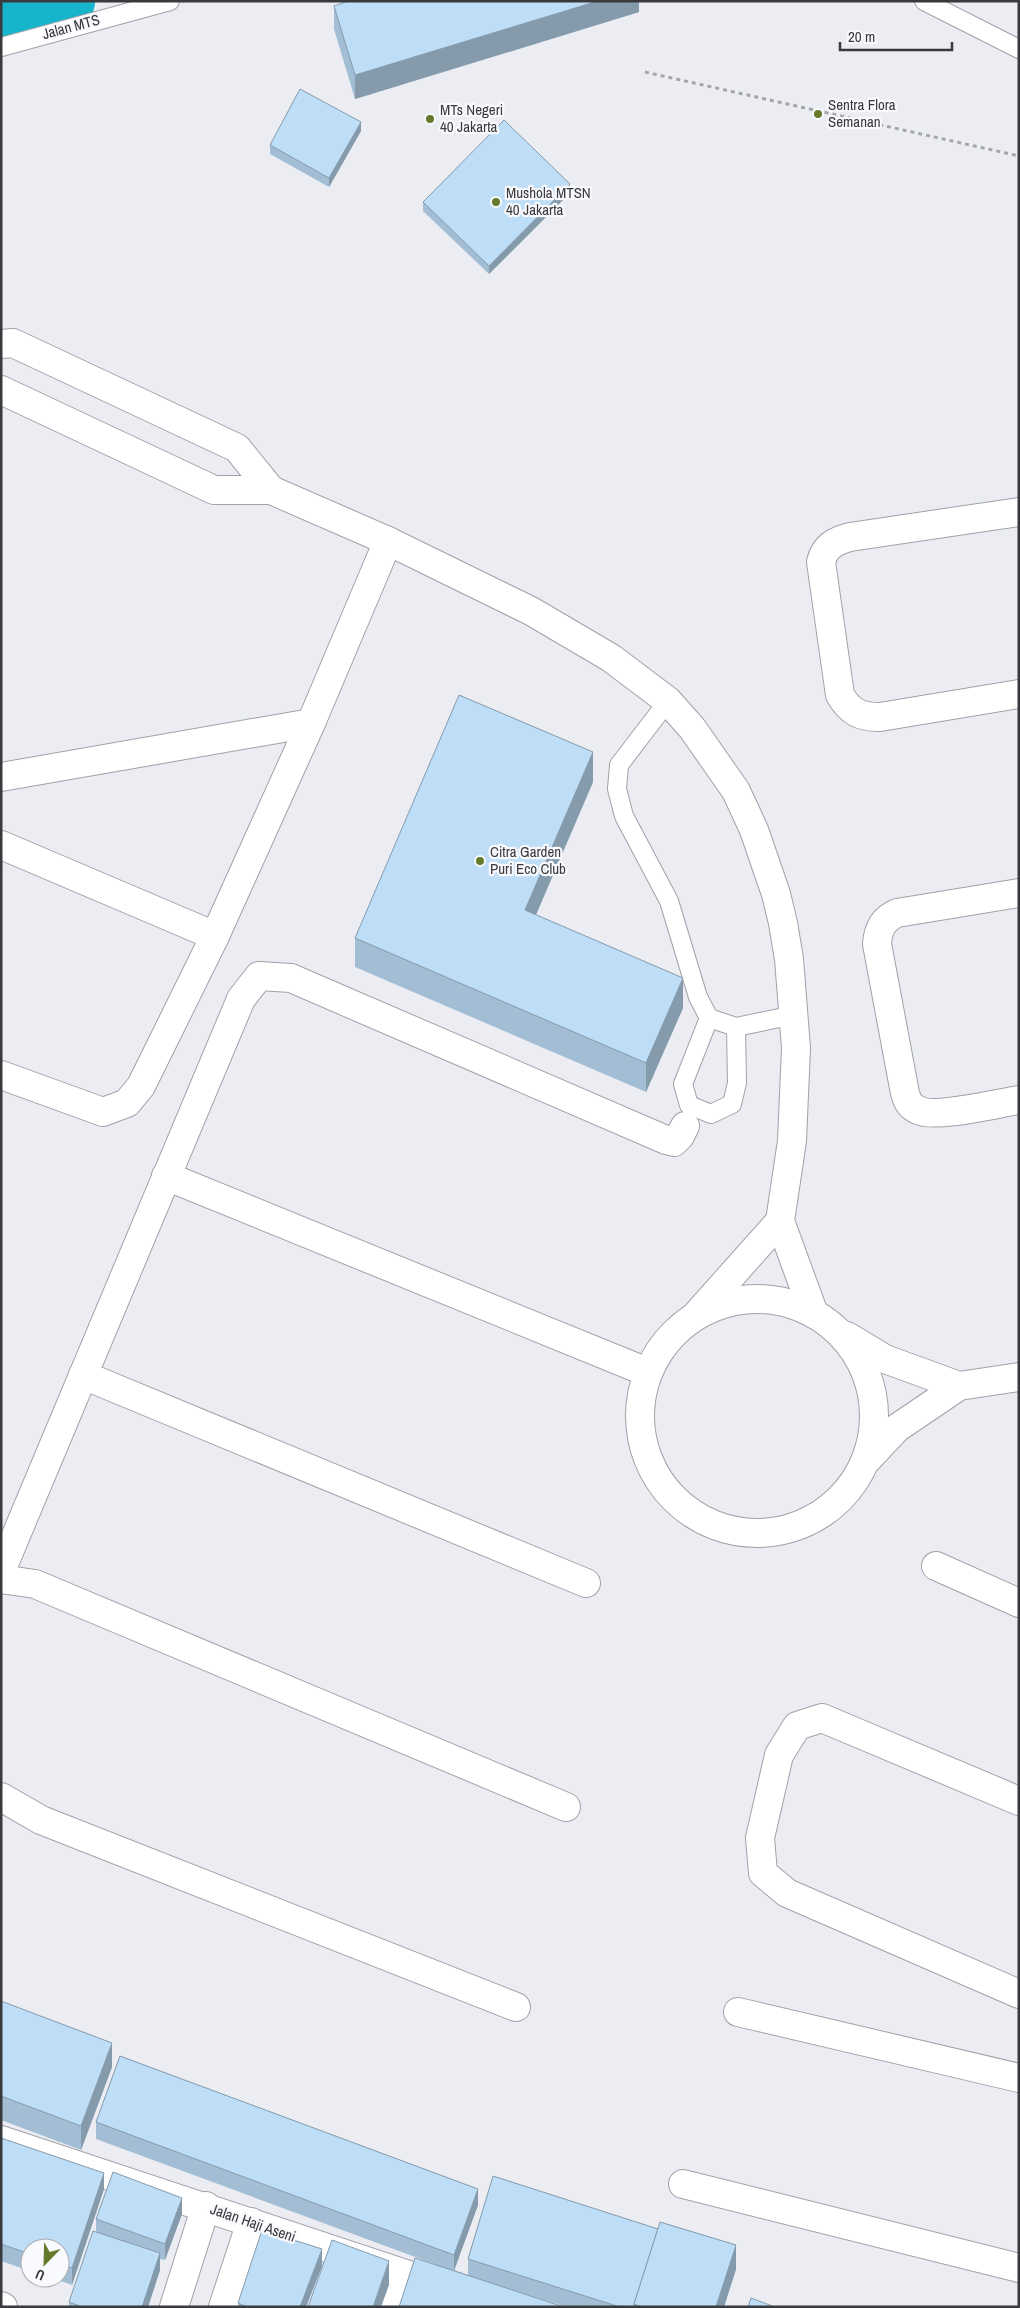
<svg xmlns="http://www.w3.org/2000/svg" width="1020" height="2308" font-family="'Archivo Narrow',sans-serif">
  <rect width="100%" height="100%" fill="#ebedf3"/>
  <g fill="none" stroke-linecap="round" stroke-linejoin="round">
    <polyline stroke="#16b5cd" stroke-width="68" points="1,15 61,1"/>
    <g stroke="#a0a2a8" stroke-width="20">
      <g id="lane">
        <polyline points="924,1 1019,49"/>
        <polyline points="1,47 170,1"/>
        <polyline points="668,701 619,765 617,789 624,816 669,901 698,997 709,1018 736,1027 794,1015"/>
        <polyline points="709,1018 683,1084 689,1105 711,1114 732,1104 737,1083 736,1027"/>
      </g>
    </g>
    <g stroke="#a0a2a8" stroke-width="30">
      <g id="street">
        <polyline points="1,344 13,343 237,448 271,490"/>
        <polyline points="1,390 214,490 271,490 388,541 531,611 611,658 668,701 692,728 736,791 754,830 776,894 783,923 789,959 796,1048 792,1141 780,1221 814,1314"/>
        <path d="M1019,512L850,537C835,541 825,546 821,562L840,695C850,712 860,717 880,717L1019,694"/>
        <polyline points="1,777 311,723"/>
        <polyline points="1,845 215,936"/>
        <path d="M1019,893L897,913C883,919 878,929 877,944L904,1088C906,1098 908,1106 918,1110C934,1119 998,1103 1019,1100"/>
        <polyline points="1,1075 103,1112 127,1103 141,1086 215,936 311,723 388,541"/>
        <polyline points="166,1176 647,1372"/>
        <circle cx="757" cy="1416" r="117"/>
        <polyline points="698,1313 780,1221"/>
        <polyline points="847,1336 885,1359 959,1386"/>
        <polyline points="83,1375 586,1583"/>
        <polyline points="866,1461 897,1428 959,1386 1019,1377"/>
        <polyline points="936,1566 1019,1603"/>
        <polyline points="1,1571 241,999 259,976 291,978 666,1140 674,1142 680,1136 685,1126"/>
        <polyline points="1,1579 35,1584 566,1807"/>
        <polyline points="1,1797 41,1820 516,2007"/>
        <polyline points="1019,1801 822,1718 797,1726 779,1755 760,1838 763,1873 787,1893 1019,1994"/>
        <polyline points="738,2012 1019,2078"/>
        <polyline points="1,2140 505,2307"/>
        <polyline points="683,2184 1019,2268"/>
        <polyline points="1,2306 3,2307"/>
        <polyline points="174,2307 206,2206"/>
        <polyline points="223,2307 251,2222"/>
        <polyline points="391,2307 402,2274"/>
      </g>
    </g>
    <polyline stroke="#a4a6ab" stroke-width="3" stroke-dasharray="4 4" stroke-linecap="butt" points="645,72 1019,156"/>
    <use href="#lane" stroke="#fff" stroke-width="18"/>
    <use href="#street" stroke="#fff" stroke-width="28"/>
  </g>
  <g fill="#a3bed4">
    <polygon points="639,1 639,12 355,99 334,29 334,6"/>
    <polygon points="361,131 329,187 270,154 270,145"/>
    <polygon points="570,193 489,274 423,211 423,202"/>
    <polygon points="593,782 536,915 683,1008 646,1092 355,967 355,938"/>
    <polygon points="1,2001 112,2067 81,2150 1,2120"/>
    <polygon points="120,2056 478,2189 478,2205 454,2270 468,2275 468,2259 493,2176 658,2229 660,2222 736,2245 736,2269 724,2307 567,2307 506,2288 564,2307 399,2307 415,2258 437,2265 96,2139 96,2122"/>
    <polygon points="1,2138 104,2189 72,2285 52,2278 60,2278 60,2248 30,2248 30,2271 1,2261"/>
    <polygon points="182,2214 165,2260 160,2259 160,2270 148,2307 69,2307 69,2302 96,2232 96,2219"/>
    <polygon points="322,2266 306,2307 238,2307 238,2303"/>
  </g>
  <g fill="#859bac">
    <polygon points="598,1 639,1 639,12 355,99 355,75"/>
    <polygon points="361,122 361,131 329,187 329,178"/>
    <polygon points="570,184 570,193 489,274 489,266"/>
    <polygon points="593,752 593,782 525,940 525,910"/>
    <polygon points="683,978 683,1008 646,1092 646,1063"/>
    <polygon points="112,2043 112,2067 81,2150 81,2126"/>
    <polygon points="104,2173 104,2189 72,2285 72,2268"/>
    <polygon points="478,2189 478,2205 454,2271 454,2255"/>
    <polygon points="182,2198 182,2214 165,2260 165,2244"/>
    <polygon points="736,2245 736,2269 724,2307 716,2307"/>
    <polygon points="322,2249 322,2266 306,2307 300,2307"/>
    <polygon points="160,2253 160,2270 148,2307 142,2307"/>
    <polygon points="389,2261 389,2285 381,2307 373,2307"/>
  </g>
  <g fill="#beddf6" stroke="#859bac">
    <polygon points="348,1 598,1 355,75 334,6"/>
    <polygon points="300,89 361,122 329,178 270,145"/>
    <polygon points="504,120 570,184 489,266 423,202"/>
    <polygon points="459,695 593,752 525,910 683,978 646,1063 355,938"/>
    <polygon points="1,2001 112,2043 81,2126 1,2096"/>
    <polygon points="120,2056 478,2189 454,2255 96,2122"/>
    <polygon points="1,2138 104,2173 72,2268 60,2264 60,2248 30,2248 30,2254 1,2244"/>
    <polygon points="113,2172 182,2198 165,2244 96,2219"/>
    <polygon points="493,2176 658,2229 634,2304 634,2307 620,2307 468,2259"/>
    <polygon points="660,2222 736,2245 716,2307 642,2307 634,2304"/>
    <polygon points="262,2230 322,2249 300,2307 247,2307 238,2303"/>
    <polygon points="93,2231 160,2253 142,2307 82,2307 69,2302"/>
    <polygon points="332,2240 389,2261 373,2307 308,2307"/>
    <polygon points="415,2258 564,2307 399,2307"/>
    <polygon points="751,2298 775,2307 748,2307"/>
  </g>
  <g fill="#667a2b" stroke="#f9fafe" stroke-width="2">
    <circle cx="818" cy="114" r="5"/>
    <circle cx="430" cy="119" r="5"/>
    <circle cx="496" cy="202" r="5"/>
    <circle cx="480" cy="861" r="5"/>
  </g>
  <g text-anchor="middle" stroke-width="4.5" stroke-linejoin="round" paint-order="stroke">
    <g font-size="15" fill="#393a3d" stroke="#f9fafe">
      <text transform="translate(71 27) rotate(-15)" y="5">Jalan MTS</text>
      <text transform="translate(253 2223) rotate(19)" y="5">Jalan Haji Aseni</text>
    </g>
    <g font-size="15" fill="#393a3d" stroke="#f9fafe" text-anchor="start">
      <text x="828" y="110">Sentra Flora<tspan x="828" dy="17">Semanan</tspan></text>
      <text x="440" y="115">MTs Negeri<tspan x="440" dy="17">40 Jakarta</tspan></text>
      <text x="506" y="198">Mushola MTSN<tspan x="506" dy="17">40 Jakarta</tspan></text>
      <text x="490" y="857">Citra Garden<tspan x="490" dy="17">Puri Eco Club</tspan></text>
    </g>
  </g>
  <rect width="1020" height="2308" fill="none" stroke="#393a3d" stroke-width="5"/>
  <g transform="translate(45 2263) rotate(203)"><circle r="24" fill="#f9fafe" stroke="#acadb1"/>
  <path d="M0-4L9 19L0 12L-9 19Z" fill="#667a2b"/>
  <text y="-8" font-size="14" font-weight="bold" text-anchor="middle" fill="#393a3d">U</text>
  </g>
  <path d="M840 42v8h112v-8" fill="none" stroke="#393a3d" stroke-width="2.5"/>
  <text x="848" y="42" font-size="15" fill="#393a3d" stroke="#f9fafe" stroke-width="4" paint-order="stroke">20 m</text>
</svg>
